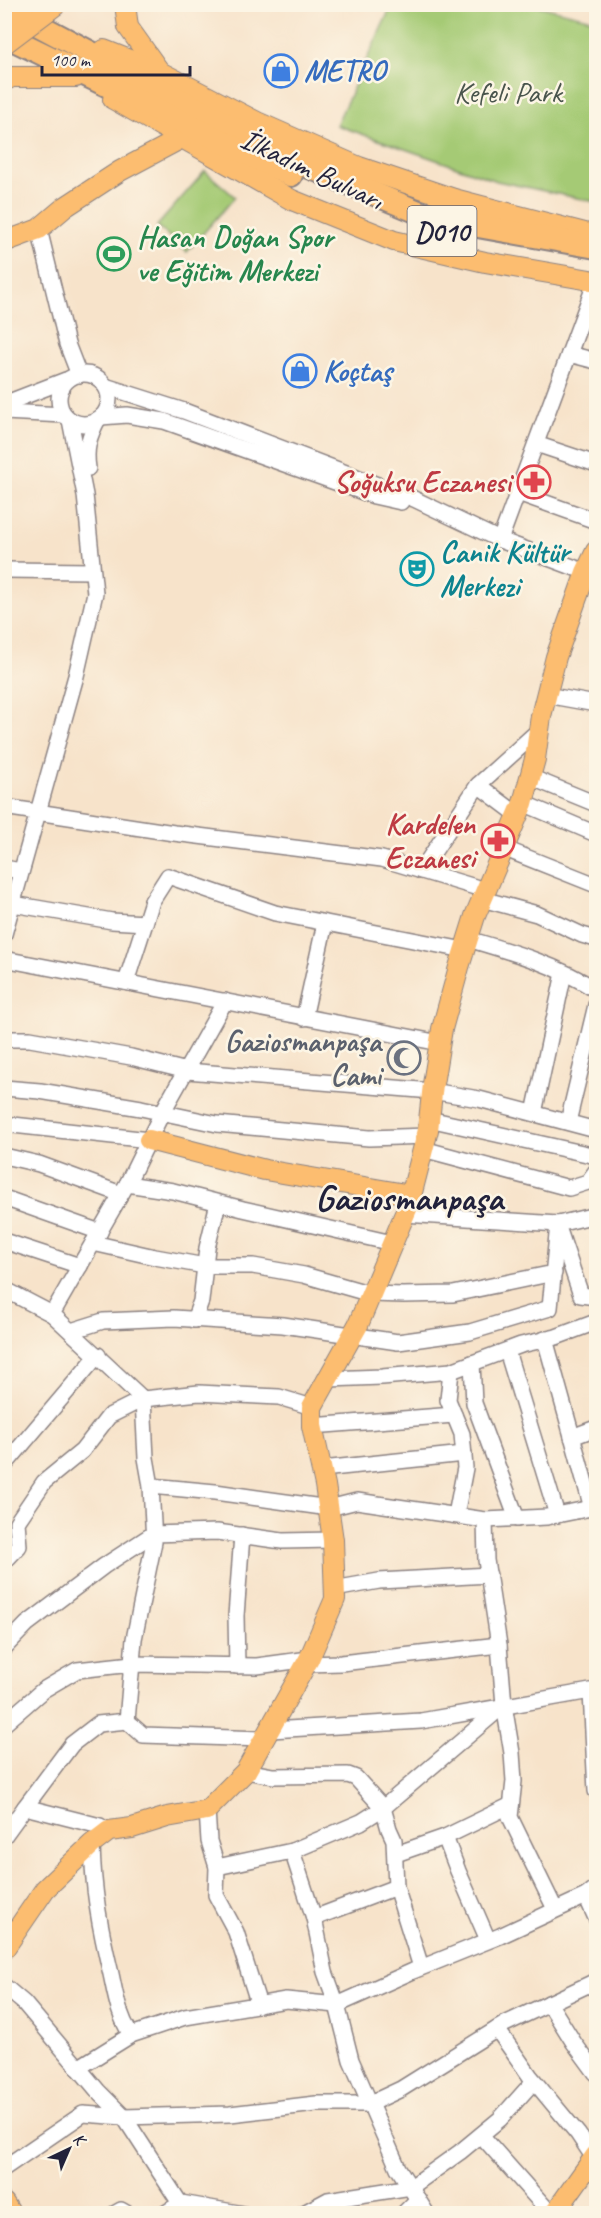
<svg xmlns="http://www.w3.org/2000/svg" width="601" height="2218" font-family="Caveat,sans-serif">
  <rect width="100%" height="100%" fill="#fcf5e5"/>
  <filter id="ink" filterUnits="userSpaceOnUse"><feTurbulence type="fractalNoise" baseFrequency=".0167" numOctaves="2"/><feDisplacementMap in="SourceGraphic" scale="12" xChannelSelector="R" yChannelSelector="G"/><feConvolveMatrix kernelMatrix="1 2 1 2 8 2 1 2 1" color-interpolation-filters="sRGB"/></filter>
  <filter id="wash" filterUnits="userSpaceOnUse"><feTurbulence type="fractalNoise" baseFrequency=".008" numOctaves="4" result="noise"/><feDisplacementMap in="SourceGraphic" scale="24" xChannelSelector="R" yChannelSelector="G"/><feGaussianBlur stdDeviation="1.35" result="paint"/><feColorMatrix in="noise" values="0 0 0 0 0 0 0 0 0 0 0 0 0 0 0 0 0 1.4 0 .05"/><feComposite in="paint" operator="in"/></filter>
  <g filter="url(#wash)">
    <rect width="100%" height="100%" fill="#f7e3ca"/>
    <g fill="#a5ca75" stroke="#647658" stroke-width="1.5">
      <polygon points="392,5 534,5 596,20 596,202 497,181 336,125"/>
      <polygon points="205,171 235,197 187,252 157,226"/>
    </g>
  </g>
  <g filter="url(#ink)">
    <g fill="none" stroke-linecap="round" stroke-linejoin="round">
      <g stroke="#8c8282" stroke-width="18">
        <g id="minor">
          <polyline points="39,229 67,344 79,375"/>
          <polyline points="569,354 596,361"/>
          <circle cx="84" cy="399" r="25"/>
          <polyline points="105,386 184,411 414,499 500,540 586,572 596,579"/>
          <polyline points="4,404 66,380"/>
          <polyline points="4,412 64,415"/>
          <polyline points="101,417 127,415 164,421 374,496 401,502"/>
          <polyline points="536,444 596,464"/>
          <path d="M88,468C85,449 89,436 98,419"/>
          <polyline points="518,493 596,521"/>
          <polyline points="500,540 596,281"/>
          <polyline points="4,570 92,571"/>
          <polyline points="546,695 596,704"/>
          <polyline points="530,777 596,804"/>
          <polyline points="478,785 539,730"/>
          <polyline points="523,803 596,834"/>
          <polyline points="4,807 174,833 382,859 485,890"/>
          <polyline points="503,848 596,885"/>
          <polyline points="4,868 21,871"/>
          <polyline points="421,871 478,785 518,815"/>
          <polyline points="482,899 537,914 582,935 596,939"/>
          <polyline points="13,904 112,921 145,923 152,901 168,876 275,913 464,950"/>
          <polyline points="4,934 76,676 95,593 85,495 70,420"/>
          <path d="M468,939C512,952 558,965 596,990"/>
          <polyline points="4,959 440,1043"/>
          <polyline points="126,982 145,923"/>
          <polyline points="304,1018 325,923"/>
          <polyline points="4,1039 30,1039 131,1057 187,1071 432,1091 479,1099 596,1130"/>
          <polyline points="4,1088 40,1091 141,1108 217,1124 369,1138 427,1136"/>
          <polyline points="534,1113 564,973"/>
          <polyline points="429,1119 596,1156"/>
          <polyline points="568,1122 596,1005"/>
          <polyline points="4,1124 149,1140"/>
          <polyline points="423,1149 569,1188 588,1182 596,1171"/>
          <polyline points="4,1156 39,1164 121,1194"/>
          <polyline points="127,1184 173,1191 243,1209 392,1243"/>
          <polyline points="4,1198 100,1232"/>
          <polyline points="404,1214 558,1224 596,1215"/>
          <polyline points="560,1233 581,1295 596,1297"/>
          <polyline points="4,1241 80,1266"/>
          <polyline points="93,1243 155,1257 205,1266 253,1266 304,1275 371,1294 403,1295 453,1294 554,1273"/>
          <polyline points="4,1289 52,1314 143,1399 199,1393 279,1397 312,1407"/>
          <polyline points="52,1314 127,1184 162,1113 225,1001"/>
          <polyline points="194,1320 201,1301 207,1248 218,1203"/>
          <polyline points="71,1331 103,1321 174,1318 283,1325 398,1342 470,1332 550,1308 558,1224"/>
          <polyline points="545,1339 592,1508"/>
          <polyline points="507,1351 557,1515"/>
          <polyline points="472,1363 474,1403 517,1519"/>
          <polyline points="451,1371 448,1400 462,1434 465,1468 456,1515"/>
          <polyline points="328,1379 382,1377 451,1371 521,1345 556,1337 596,1322"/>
          <polyline points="312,1426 454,1415"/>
          <polyline points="572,1437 596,1428"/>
          <polyline points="4,1466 98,1355"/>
          <polyline points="322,1469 464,1454"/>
          <polyline points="151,1486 215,1492 329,1508 357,1501 485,1520 547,1517 596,1507"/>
          <polyline points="485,1520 486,1560 499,1645 504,1705 512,1753 514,1781 510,1817 555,1909"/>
          <polyline points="4,1562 19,1546 17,1522 44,1482 82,1451 109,1416 143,1399 146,1458 151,1486 154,1542 134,1639 127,1721 98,1724 72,1744 25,1807"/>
          <polyline points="334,1589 379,1581 489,1575"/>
          <polyline points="4,1648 27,1624 104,1566 153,1534 217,1532 282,1541 333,1540"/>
          <polyline points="307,1664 341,1663 499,1645"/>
          <polyline points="237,1666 236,1616 242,1535"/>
          <polyline points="596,1695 591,1692 596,1791"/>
          <polyline points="127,1721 143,1735 265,1739"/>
          <polyline points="4,1724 43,1690 77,1670 132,1664 257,1666 309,1659"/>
          <polyline points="271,1730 421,1721 596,1690"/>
          <polyline points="246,1771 273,1776 348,1775 356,1778 383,1808 389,1829 394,1840 396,1887 421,1967"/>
          <polyline points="207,1810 209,1841 217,1867 216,1895 236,1932 259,2005"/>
          <polyline points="4,1836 25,1807 100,1826 109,1831"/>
          <polyline points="445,1837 458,1871 488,1940"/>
          <path d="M92,1844C93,1891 100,1928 111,1974C116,1997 118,2014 131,2035"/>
          <polyline points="292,1851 314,1918 325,1972 337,2005 351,2060 398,2168 427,2214"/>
          <polyline points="396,1854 445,1837 511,1805"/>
          <polyline points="217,1867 292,1851 361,1822 383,1808 504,1705"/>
          <polyline points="586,1896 596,1918"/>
          <polyline points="314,1918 396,1887"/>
          <polyline points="4,1986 24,2003 98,2091 124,2117 187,2214"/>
          <polyline points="549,2003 574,2043 596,2073"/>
          <polyline points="497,2029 530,2076 578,2134 594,2158"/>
          <polyline points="78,2068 131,2035 185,2017 286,2000 337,2005 413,1971 500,1936 586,1896 596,1888"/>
          <polyline points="481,2135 551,2214"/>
          <polyline points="4,2168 83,2114 124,2117 230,2114 316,2104 369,2104 401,2089 505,2024 596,1981"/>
          <polyline points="114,2214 121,2210 128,2214"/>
          <polyline points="164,2214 181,2203 244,2214"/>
          <polyline points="302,2214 328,2200 411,2187 460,2152 500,2119 534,2081"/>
          <polyline points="403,2214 418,2199"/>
        </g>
      </g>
      <g stroke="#8c8282" stroke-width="22">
        <g id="major">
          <polyline points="125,4 128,27 160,72"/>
          <polyline points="104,50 160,72 257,122 359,167 454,199 596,236"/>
          <polyline points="4,81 12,77 76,77"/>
          <polyline points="113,99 292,200 394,241 485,262 596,281"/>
          <polyline points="4,242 39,229 65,207 120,171 182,138"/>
          <polyline points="149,1140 265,1170 411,1195"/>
          <polyline points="4,1949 45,1889 92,1844 109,1831 132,1828 167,1817 207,1810 246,1771 309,1659 335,1599 333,1540 325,1485 312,1426 312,1407 358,1325 409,1204 428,1130 433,1084 442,1029 459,967 475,916 523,803 535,759 541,716 556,657 586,572 596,551"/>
          <polyline points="4,2203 11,2214"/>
          <polyline points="554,2214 596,2155"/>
        </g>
      </g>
      <g stroke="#8c8282" stroke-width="26">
        <g id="highway">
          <polyline points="4,7 302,164 433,218 596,247"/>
          <polyline points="4,35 291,175"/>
        </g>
      </g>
      <use href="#minor" stroke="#fff" stroke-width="15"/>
      <use href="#major" stroke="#fcbd6f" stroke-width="20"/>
      <use href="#highway" stroke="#fcbd6f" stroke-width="22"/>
      <g stroke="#8c8282" stroke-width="22" stroke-linecap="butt">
        <g id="major-bridge">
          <polyline points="4,26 32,4"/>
          <polyline points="4,44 57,4"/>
        </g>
      </g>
      <use href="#major-bridge" stroke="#fcbd6f" stroke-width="20"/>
    </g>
  </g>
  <defs>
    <g id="shop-ring" transform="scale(1.725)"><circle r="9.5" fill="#fcf5e5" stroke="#3f7fe0" stroke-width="1.5"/><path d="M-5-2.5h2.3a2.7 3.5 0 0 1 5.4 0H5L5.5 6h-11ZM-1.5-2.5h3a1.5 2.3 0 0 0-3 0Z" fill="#3f7fe0"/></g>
    <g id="stadium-ring" transform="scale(1.725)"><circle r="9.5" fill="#fcf5e5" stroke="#2e9e5b" stroke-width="1.5"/><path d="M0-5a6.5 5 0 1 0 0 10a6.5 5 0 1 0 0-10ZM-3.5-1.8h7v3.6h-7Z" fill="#2e9e5b"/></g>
    <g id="pharmacy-ring" transform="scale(1.725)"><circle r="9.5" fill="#fcf5e5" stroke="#e0444e" stroke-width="1.5"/><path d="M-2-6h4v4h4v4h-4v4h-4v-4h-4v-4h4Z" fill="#e0444e"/></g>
    <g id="theatre-ring" transform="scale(1.725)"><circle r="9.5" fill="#fcf5e5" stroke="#0f9aa8" stroke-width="1.5"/><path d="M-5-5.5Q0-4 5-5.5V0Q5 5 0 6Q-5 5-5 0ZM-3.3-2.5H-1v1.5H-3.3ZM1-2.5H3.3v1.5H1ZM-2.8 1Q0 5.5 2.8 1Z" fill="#0f9aa8"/></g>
    <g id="mosque-ring" transform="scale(1.725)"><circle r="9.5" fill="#fcf5e5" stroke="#6b7280" stroke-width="1.5"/><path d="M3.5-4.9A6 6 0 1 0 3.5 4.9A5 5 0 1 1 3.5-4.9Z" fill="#6b7280"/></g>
  </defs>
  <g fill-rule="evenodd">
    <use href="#shop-ring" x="281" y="71"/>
    <use href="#stadium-ring" x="114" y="254"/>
    <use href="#shop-ring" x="300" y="371"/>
    <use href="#pharmacy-ring" x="534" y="482"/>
    <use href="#theatre-ring" x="417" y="569"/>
    <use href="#pharmacy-ring" x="498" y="841"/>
    <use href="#mosque-ring" x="404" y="1058"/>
  </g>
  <g text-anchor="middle" stroke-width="5" stroke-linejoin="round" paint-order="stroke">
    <rect fill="#fcf5e5" stroke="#63616e" stroke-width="1.5" x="407.5" y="206" width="69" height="50" rx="4.5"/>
    <g font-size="28" font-weight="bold" fill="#22223b">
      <text x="442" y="241">D010</text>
    </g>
    <g font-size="30" font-weight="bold" fill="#366cbe" stroke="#fcf5e5" text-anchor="start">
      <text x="304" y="81">METRO</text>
      <text x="323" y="381">Koçtaş</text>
    </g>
    <g font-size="30" fill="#49544c" stroke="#fcf5e5">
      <text x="508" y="102">Kefeli Park</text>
    </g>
    <g font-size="30" fill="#22223b" stroke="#fcf5e5">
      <text transform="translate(312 169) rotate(25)" y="10">İlkadım Bulvarı</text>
    </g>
    <g font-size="30" font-weight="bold" fill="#27864d" stroke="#fcf5e5" text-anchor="start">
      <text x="137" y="247">Hasan Doğan Spor<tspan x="137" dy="34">ve Eğitim Merkezi</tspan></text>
    </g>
    <g font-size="30" font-weight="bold" fill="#be3a42" stroke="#fcf5e5" text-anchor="end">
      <text x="511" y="492">Soğuksu Eczanesi</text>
      <text x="475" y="834">Kardelen<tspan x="475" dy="34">Eczanesi</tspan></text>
    </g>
    <g font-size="30" font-weight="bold" fill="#0d838f" stroke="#fcf5e5" text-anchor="start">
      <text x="440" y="562">Canik Kültür<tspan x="440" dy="34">Merkezi</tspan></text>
    </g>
    <g font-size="30" font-weight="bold" fill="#5b616d" stroke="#fcf5e5" text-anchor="end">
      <text x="381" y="1051">Gaziosmanpaşa<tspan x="381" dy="34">Cami</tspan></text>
    </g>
    <g font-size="36" font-weight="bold" fill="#22223b" stroke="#fcf5e5">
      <text x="409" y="1210">Gaziosmanpaşa</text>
    </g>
  </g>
  <rect width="601" height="2218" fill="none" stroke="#fcf5e5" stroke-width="24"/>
  <g transform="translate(69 2149) rotate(44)" stroke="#fcf5e5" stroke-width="4.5" paint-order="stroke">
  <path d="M0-4.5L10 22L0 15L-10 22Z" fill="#22223b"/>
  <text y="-9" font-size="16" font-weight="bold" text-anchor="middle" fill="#22223b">K</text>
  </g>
  <path d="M42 66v9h148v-9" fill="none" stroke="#22223b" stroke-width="3"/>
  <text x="51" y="66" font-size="18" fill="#22223b" stroke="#fcf5e5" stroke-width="4.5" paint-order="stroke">100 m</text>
</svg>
